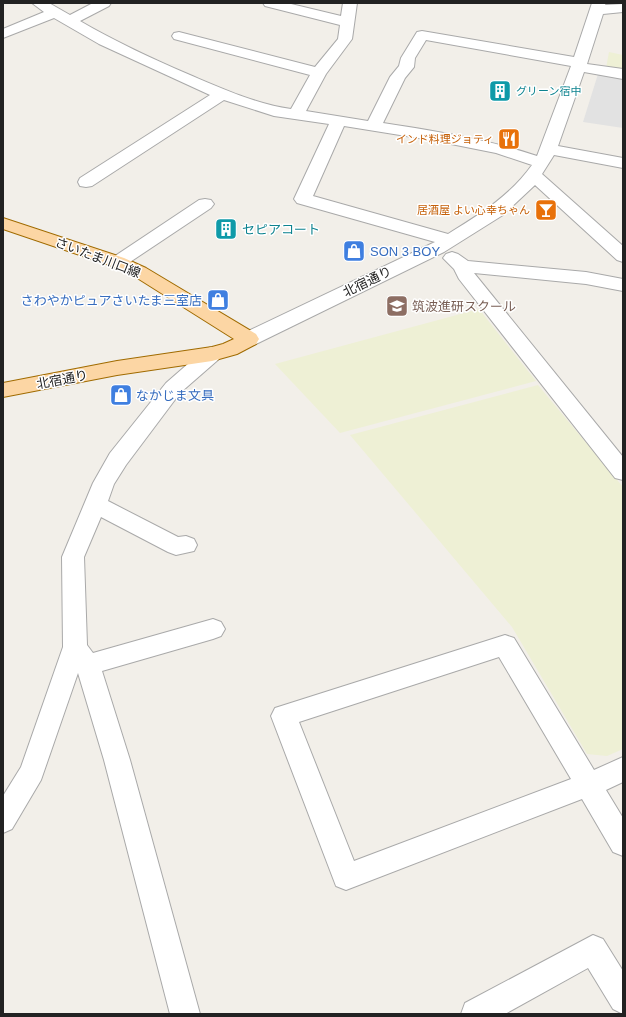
<svg xmlns="http://www.w3.org/2000/svg" width="626" height="1017" font-family="Arial,'Noto Sans JP',sans-serif">
  <rect width="100%" height="100%" fill="#f2efe9"/>
  <g fill="#eef0d5">
    <polygon points="609,52 623,55 623,70 606,68"/>
    <polygon points="479,309 536,381 340,433 275,364"/>
    <polygon points="538,385 623,487 623,749 607,756 587,754 512,627 350,435"/>
  </g>
  <polygon fill="#e2e2e2" points="598,74 623,78 623,128 583,122"/>
  <g fill="none" stroke-linecap="round" stroke-linejoin="round">
    <g stroke="#a9a9a9" stroke-width="2">
      <g id="minor">
        <path d="M32,3H49L70,15L93,3H111L109,6L80,21C116,42 153,59 190,75C223,89 256,104 291,109L310,75L174,39L172,36L174,33L179,32L315,67L338,39L340,25L265,6L263,3H287L341,16L343,3H357L352,39L326,74L306,111L368,121L390,77L399,66L401,58L417,32L422,31L574,57L592,3H606L605,5L623,4V12L603,14L587,64L623,69V79L584,72L558,146L623,158V168L554,155L542,174L623,246V262L617,260L535,185L503,215L444,252L256,344L249,346L242,344L239,339L242,334L435,242L297,203L294,199L329,124L274,116L224,100L92,186L86,187L80,186L78,182L80,178L210,95L99,44L54,18L3,38V29L44,12ZM426,40L571,66L537,156C487,139 435,131 383,123L405,78L414,67L415,58ZM344,126L431,140L496,153L532,165C510,196 480,214 448,234L313,196Z"/>
        <polygon points="205,199 211,200 214,204 211,208 124,266 118,268 112,266 109,262 112,258 199,200"/>
        <polygon points="452,252 458,254 468,261 586,272 623,279 623,291 586,284 474,273 623,457 623,480 615,478 459,279 454,269 443,258 446,254"/>
        <polygon points="212,347 219,349 222,354 219,359 180,393 126,465 114,484 108,501 178,537 186,536 194,539 197,545 194,551 176,555 168,552 101,517 84,557 87,645 93,653 213,619 221,622 225,629 221,636 213,639 102,671 130,760 200,1014 170,1014 104,760 78,673 41,780 12,829 3,833 3,796 21,767 63,647 62,557 93,483 110,453 166,383 205,349"/>
        <path d="M505,635L514,638L594,770L623,757V782L606,790L623,818V856L613,852L582,799L346,890L336,886L271,716L275,708ZM499,657L571,779L354,861L299,722Z"/>
        <polygon points="593,935 603,939 623,971 623,1014 613,1009 588,968 505,1014 461,1014 465,1003"/>
      </g>
    </g>
    <g stroke="#a06b00" stroke-width="2">
      <polygon id="major" points="3,218 124,258 146,268 256,334 259,339 256,344 237,354 212,361 117,375 3,397 3,383 117,361 212,347 223,344 234,339 134,276 112,266 3,229"/>
    </g>
    <use href="#minor" fill="#fff" fill-rule="evenodd"/>
    <use href="#major" fill="#fcd6a4" fill-rule="evenodd"/>
  </g>
  <defs>
    <g id="building-square" transform="scale(1.15)"><rect x="-9" y="-9" width="18" height="18" rx="4" fill="#0f9aa8" stroke="#fff"/><path d="M-4-6H4V6H1V3H-1V6H-4ZM-2.5-4.3h1.7v1.8h-1.7ZM.8-4.3h1.7v1.8H.8ZM-2.5-1h1.7V.8h-1.7ZM.8-1h1.7V.8H.8Z" fill="#fff"/></g>
    <g id="restaurant-square" transform="scale(1.15)"><rect x="-9" y="-9" width="18" height="18" rx="4" fill="#e8710a" stroke="#fff"/><path d="M-5-6h1v4h1v-4h1v4h1v-4h1v5L-1.5 .5V6h-2V.5L-5-1ZM5-6V6H3V1.5H1.5Q1.5-4 5-6Z" fill="#fff"/></g>
    <g id="bar-square" transform="scale(1.15)"><rect x="-9" y="-9" width="18" height="18" rx="4" fill="#e8710a" stroke="#fff"/><path d="M-6-5H6L.8 .8V4.5H3.5V6h-7V4.5H-.8V.8Z" fill="#fff"/></g>
    <g id="shop-square" transform="scale(1.15)"><rect x="-9" y="-9" width="18" height="18" rx="4" fill="#3f7fe0" stroke="#fff"/><path d="M-5-2.5h2.3a2.7 3.5 0 0 1 5.4 0H5L5.5 6h-11ZM-1.5-2.5h3a1.5 2.3 0 0 0-3 0Z" fill="#fff"/></g>
    <g id="school-square" transform="scale(1.15)"><rect x="-9" y="-9" width="18" height="18" rx="4" fill="#8d6e63" stroke="#fff"/><path d="M0-5L7-2L0 1L-7-2ZM-4 1L0 2.5L4 1V4Q0 6-4 4Z" fill="#fff"/></g>
  </defs>
  <g fill-rule="evenodd">
    <use href="#building-square" x="500" y="91"/>
    <use href="#restaurant-square" x="509" y="139"/>
    <use href="#bar-square" x="546" y="210"/>
    <use href="#building-square" x="226" y="229"/>
    <use href="#shop-square" x="354" y="251"/>
    <use href="#shop-square" x="218" y="300"/>
    <use href="#school-square" x="397" y="306"/>
    <use href="#shop-square" x="121" y="395"/>
  </g>
  <g text-anchor="middle" stroke-width="3" stroke-linejoin="round" paint-order="stroke">
    <g font-size="11" fill="#0d838f" stroke="#fff" text-anchor="start">
      <text x="516" y="95">グリーン宿中</text>
    </g>
    <g font-size="11" fill="#c56008" stroke="#fff" text-anchor="end">
      <text x="494" y="143">インド料理ジョティ</text>
      <text x="530" y="214">居酒屋 よい心幸ちゃん</text>
    </g>
    <g font-size="13" fill="#0d838f" stroke="#fff" text-anchor="start">
      <text x="242" y="234">セピアコート</text>
    </g>
    <g font-size="13" fill="#366cbe" stroke="#fff" text-anchor="start">
      <text x="370" y="256">SON 3 BOY</text>
      <text x="202" y="305" text-anchor="end">さわやかピュアさいたま三室店</text>
      <text x="136" y="400">なかじま文具</text>
    </g>
    <g font-size="13" fill="#222" stroke="#fff">
      <text transform="translate(98 257) rotate(21)" y="5">さいたま川口線</text>
      <text transform="translate(367 281) rotate(-26)" y="5">北宿通り</text>
      <text transform="translate(62 379) rotate(-11)" y="5">北宿通り</text>
    </g>
    <g font-size="13" fill="#785e54" stroke="#fff" text-anchor="start">
      <text x="412" y="311">筑波進研スクール</text>
    </g>
  </g>
  <rect width="626" height="1017" fill="none" stroke="#222222" stroke-width="8"/>
</svg>
